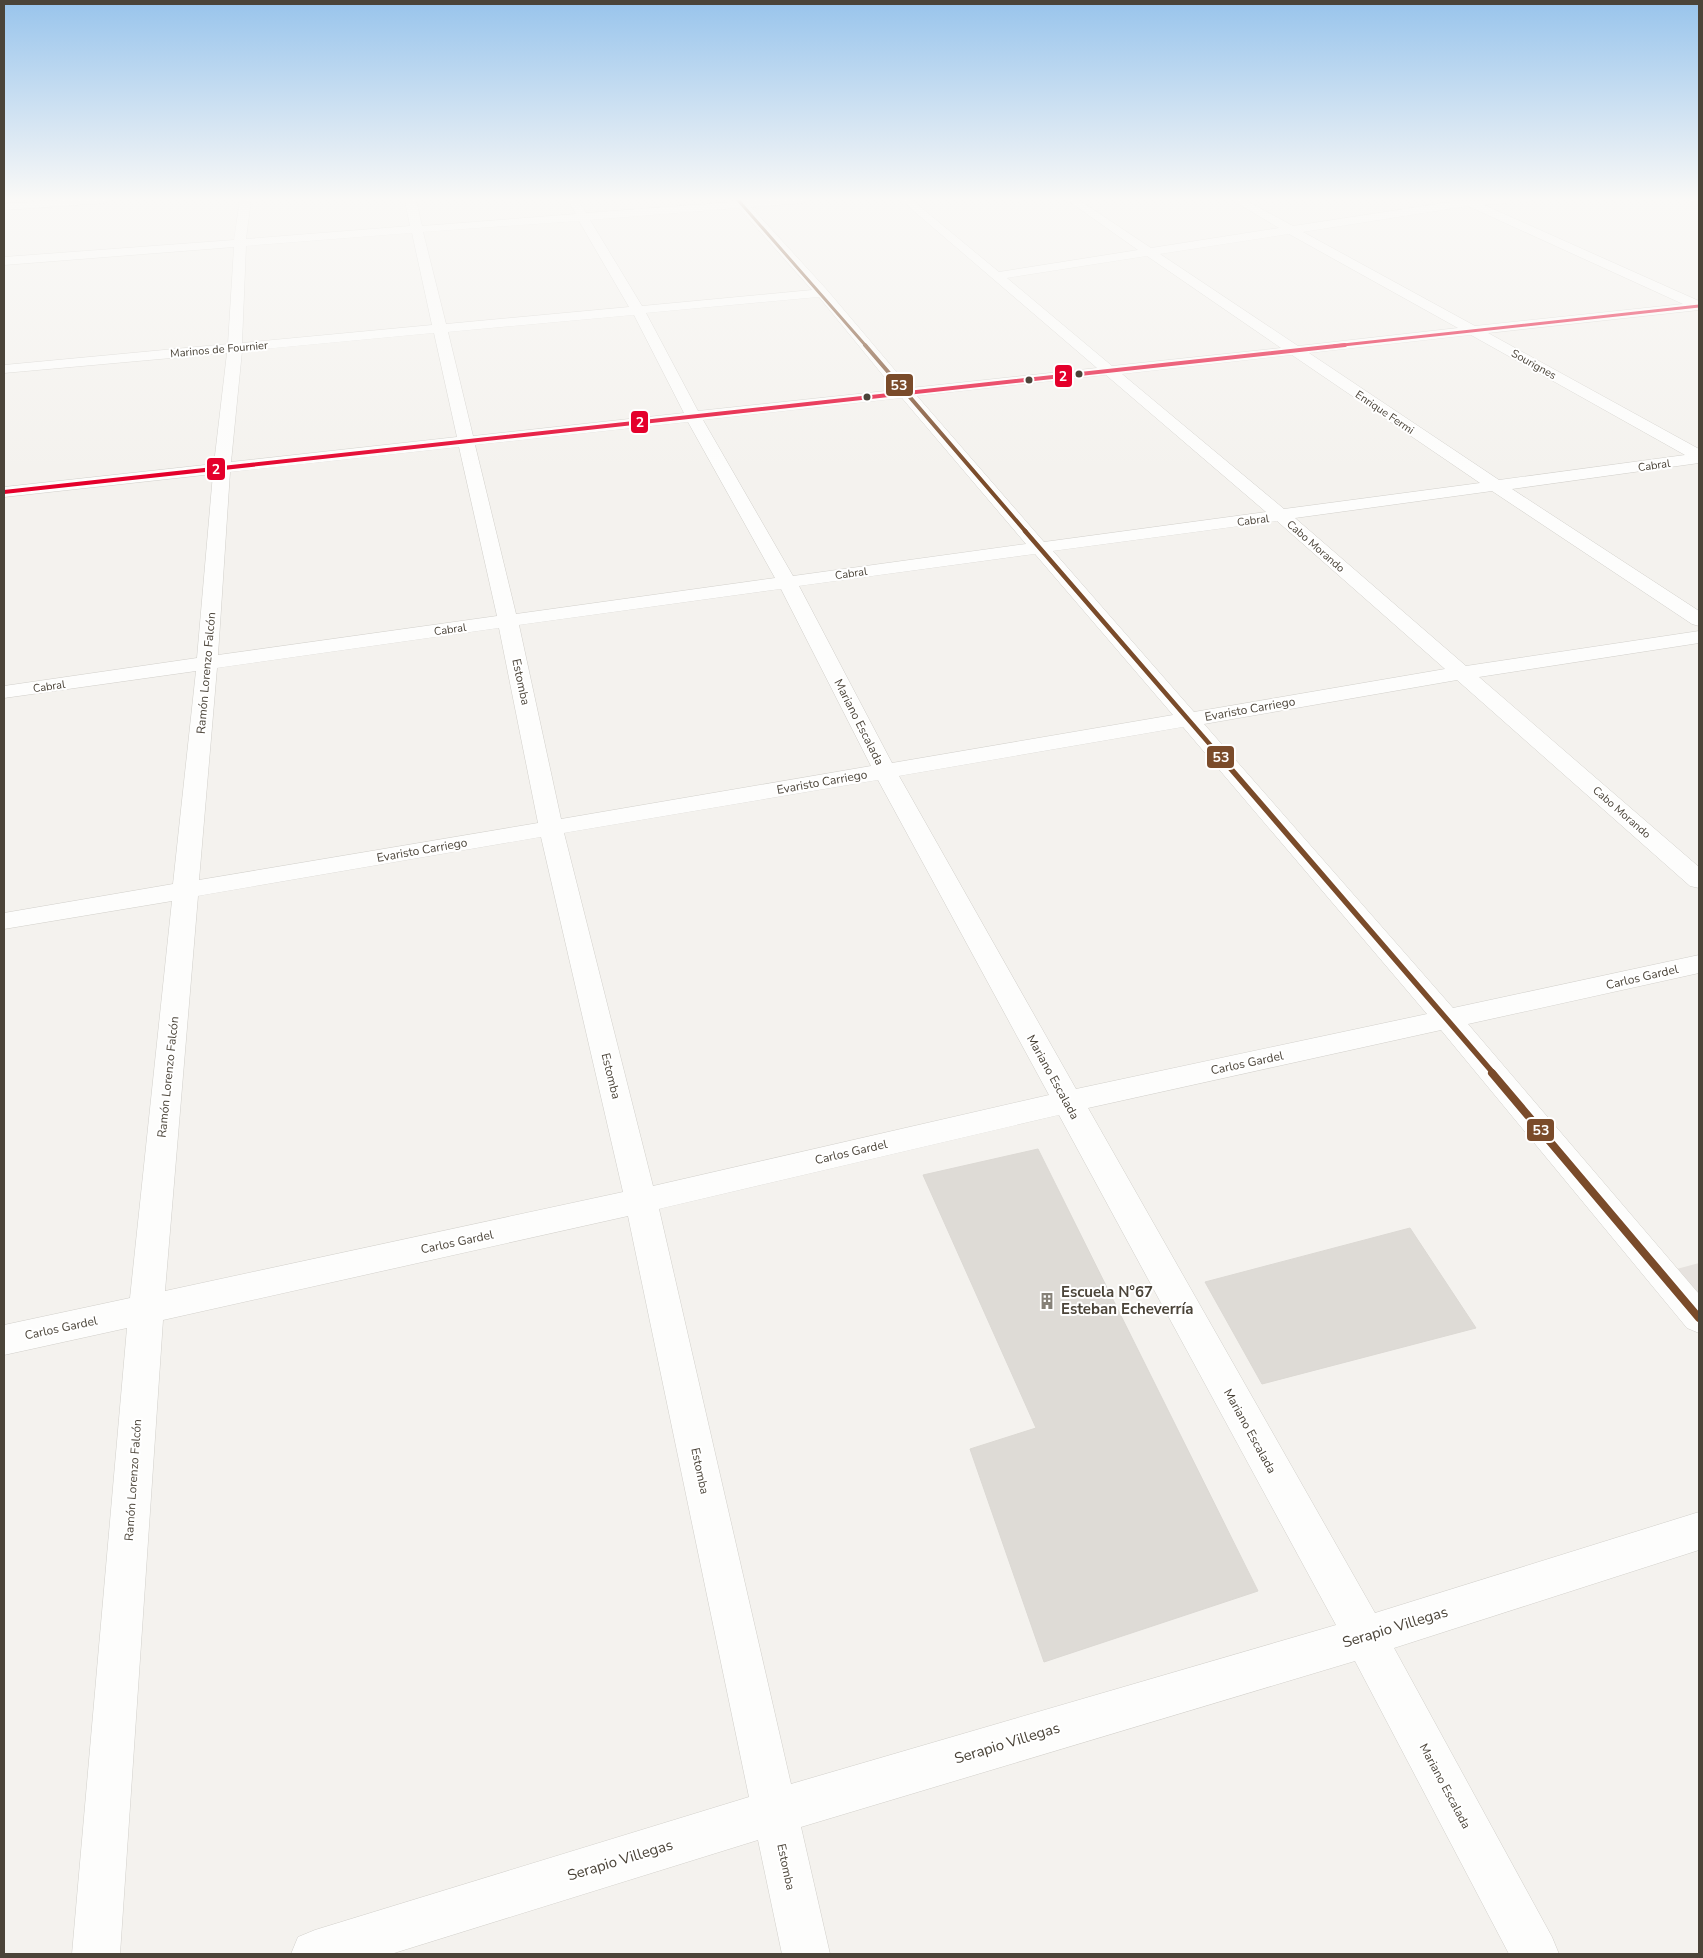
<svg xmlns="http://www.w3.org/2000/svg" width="1703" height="1958" font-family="'Nunito Sans',sans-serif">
  <rect width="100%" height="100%" fill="#f4f2ee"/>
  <polygon fill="#e6e2de" points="1699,1263 1699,1299 1673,1270"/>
  <g fill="#dedbd6" stroke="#dcd9d4">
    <polygon points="1038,1149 1258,1591 1044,1662 970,1449 1036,1428 923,1175"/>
    <polygon points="1410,1228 1476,1328 1262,1384 1205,1282"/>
  </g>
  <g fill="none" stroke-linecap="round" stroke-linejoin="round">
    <g stroke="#d2d0cb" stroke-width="1">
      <g id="minor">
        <polygon points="61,200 111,200 105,203 4,210 4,204"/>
        <path d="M240,200H251L246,239L410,226L405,200H416L422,226L576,214L568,200H578L586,213L734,202L733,200H808L803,203L751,207L827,290L910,388L1097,368L901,200H912L999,272L1138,250L1067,200H1079L1151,248L1279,228L1232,200H1245L1293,226L1457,201L1511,200L1506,203L1484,205L1699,301V310L1488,333L1699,449V463L1512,489L1699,611V626L1692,624L1492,491L1295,518L1466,666L1699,631V643L1479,677L1699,867V888L1690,886L1457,680L1204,724L1453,1008L1699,955V973L1468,1024L1699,1294V1333L1687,1328L1441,1030L1088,1108L1375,1613L1699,1512V1550L1394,1648L1552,1937L1559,1954H1509L1355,1661L801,1827L830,1954H782L758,1840L391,1954H291L298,1937L315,1930L749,1797L628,1216L163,1320L120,1954H72L127,1328L4,1355V1325L130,1298L172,901L4,929V913L173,884L196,671L4,698V686L197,658L213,474L4,497V487L214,464L227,353L4,373V365L228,344L234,247L4,265V257L234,240ZM1468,206L1683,304L1475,326L1303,232ZM739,208L812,290L642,306L590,220ZM579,221L629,307L446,324L423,232ZM412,233L432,325L242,343L246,246ZM1289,234L1458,328L1298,346L1160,254ZM1147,256L1281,348L1112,366L1007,278ZM819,297L895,390L698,411L646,313ZM634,315L684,413L473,436L448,332ZM434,333L457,437L231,462L242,351ZM1471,335L1685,455L1499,480L1309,353ZM1292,355L1480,483L1284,509L1122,374ZM1106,375L1266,512L1044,542L917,396ZM902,398L1026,544L793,576L703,420ZM688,422L775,578L516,614L475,445ZM459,447L497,616L218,655L230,472ZM1277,521L1445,669L1194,712L1053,551ZM1035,554L1173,715L892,763L799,586ZM781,589L871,766L561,819L519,625ZM499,628L538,823L199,880L217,668ZM1183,727L1427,1014L1076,1089L899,776ZM878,780L1049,1095L653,1186L564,833ZM541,837L623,1192L165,1291L198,896ZM1059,1115L1336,1625L791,1784L659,1209Z"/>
        <polygon points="1688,200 1699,200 1699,205"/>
      </g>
    </g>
    <use href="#minor" fill="#fdfdfc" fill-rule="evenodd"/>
    <g stroke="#fff" stroke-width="5">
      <polyline id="bus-1-far1" points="1334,346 1699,306"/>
    </g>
    <g stroke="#fff" stroke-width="5.5">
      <polyline id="bus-1" points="4,492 1345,345"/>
    </g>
    <g stroke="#fff" stroke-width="5">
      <polyline id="bus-2-far4" points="738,200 866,346"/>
    </g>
    <g stroke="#fff" stroke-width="5.5">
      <polyline id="bus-2-far3" points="865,345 1026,532"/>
    </g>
    <g stroke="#fff" stroke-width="7">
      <polyline id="bus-2-far2" points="1025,531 1232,770"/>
    </g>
    <g stroke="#fff" stroke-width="9">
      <polyline id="bus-2-far1" points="1231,769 1494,1074"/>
    </g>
    <g stroke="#fff" stroke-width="11">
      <polyline id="bus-2" points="1492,1073 1699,1318"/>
    </g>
    <use href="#bus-1-far1" stroke="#e4002b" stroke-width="3"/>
    <use href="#bus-1" stroke="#e4002b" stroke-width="4"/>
    <use href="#bus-2-far4" stroke="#7a4b2a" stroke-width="3"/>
    <use href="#bus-2-far3" stroke="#7a4b2a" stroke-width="4"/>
    <use href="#bus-2-far2" stroke="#7a4b2a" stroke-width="4.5"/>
    <use href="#bus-2-far1" stroke="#7a4b2a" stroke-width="5.5"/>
    <use href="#bus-2" stroke="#7a4b2a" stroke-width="8"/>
  </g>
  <linearGradient id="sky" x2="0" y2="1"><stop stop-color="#98c4ec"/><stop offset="0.42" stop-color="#faf9f7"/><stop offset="1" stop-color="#faf9f7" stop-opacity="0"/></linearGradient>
  <rect width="1703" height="474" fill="url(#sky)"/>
  <defs>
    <g id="building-bare" transform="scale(1.35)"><path d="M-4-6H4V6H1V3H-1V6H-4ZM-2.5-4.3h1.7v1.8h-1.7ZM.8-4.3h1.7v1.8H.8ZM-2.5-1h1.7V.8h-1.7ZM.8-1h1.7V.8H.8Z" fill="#868178" stroke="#fff" stroke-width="2.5" paint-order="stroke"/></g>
  </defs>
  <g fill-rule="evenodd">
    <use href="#building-bare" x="1047" y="1301"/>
  </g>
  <g fill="#4b4439" stroke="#fff" stroke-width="2">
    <circle cx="1079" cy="374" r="4.5"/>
    <circle cx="1029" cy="380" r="4.5"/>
    <circle cx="867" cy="397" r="4.5"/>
  </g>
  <g text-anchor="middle" stroke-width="4" stroke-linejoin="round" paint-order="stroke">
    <g font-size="11" fill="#4b4439" stroke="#fff">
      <text transform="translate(219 349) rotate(-5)" y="4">Marinos de Fournier</text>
      <text transform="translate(1534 364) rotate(29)" y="4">Sourignes</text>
      <text transform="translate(1385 412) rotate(34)" y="4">Enrique Fermi</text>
      <text transform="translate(1654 465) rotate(-8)" y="4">Cabral</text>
      <text transform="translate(1253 520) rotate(-7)" y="4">Cabral</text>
      <text transform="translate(1316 546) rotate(41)" y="4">Cabo Morando</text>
      <text transform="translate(851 573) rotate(-8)" y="4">Cabral</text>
      <text transform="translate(450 629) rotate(-8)" y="4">Cabral</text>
      <text transform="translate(49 686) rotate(-8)" y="4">Cabral</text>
      <text transform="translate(1622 812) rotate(41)" y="4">Cabo Morando</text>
    </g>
    <g font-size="12" fill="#4b4439" stroke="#fff">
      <text transform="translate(206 673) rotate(-85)" y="4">Ramón Lorenzo Falcón</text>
      <text transform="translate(521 682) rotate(78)" y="4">Estomba</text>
      <text transform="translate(1250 709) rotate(-10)" y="4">Evaristo Carriego</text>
      <text transform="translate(859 722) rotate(63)" y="4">Mariano Escalada</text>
      <text transform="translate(822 782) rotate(-10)" y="4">Evaristo Carriego</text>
      <text transform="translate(422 850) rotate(-10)" y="4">Evaristo Carriego</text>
      <text transform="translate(1642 977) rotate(-13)" y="4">Carlos Gardel</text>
      <text transform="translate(1247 1063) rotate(-12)" y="4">Carlos Gardel</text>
      <text transform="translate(611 1076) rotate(76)" y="4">Estomba</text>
      <text transform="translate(168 1077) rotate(-84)" y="4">Ramón Lorenzo Falcón</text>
      <text transform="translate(1053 1077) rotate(61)" y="4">Mariano Escalada</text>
      <text transform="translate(851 1152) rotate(-13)" y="4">Carlos Gardel</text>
      <text transform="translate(457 1242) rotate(-12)" y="4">Carlos Gardel</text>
      <text transform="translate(61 1328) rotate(-12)" y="4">Carlos Gardel</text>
      <text transform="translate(1250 1431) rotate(61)" y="4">Mariano Escalada</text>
      <text transform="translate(700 1471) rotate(78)" y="4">Estomba</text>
      <text transform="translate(133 1480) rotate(-86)" y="4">Ramón Lorenzo Falcón</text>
      <text transform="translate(1445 1786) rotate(62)" y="4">Mariano Escalada</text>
      <text transform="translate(786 1867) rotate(78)" y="4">Estomba</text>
    </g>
    <g font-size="15" font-weight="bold" fill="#4b4439" stroke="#fff" text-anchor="start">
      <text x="1061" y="1297">Escuela N°67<tspan x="1061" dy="17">Esteban Echeverría</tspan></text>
    </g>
    <g font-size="15" fill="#4b4439" stroke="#fff">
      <text transform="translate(1395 1627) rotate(-17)" y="5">Serapio Villegas</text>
      <text transform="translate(1007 1743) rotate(-17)" y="5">Serapio Villegas</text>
      <text transform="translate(620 1860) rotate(-17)" y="5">Serapio Villegas</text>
    </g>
  </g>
  <g stroke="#fff" stroke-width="2">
    <rect x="1054" y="364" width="19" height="24" rx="5" fill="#e4002b"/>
    <rect x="885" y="373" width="29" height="24" rx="5" fill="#7a4b2a"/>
    <rect x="630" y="410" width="19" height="24" rx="5" fill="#e4002b"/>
    <rect x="206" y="457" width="20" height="24" rx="5" fill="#e4002b"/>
    <rect x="1206" y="745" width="29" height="24" rx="5" fill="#7a4b2a"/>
    <rect x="1526" y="1118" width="29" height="24" rx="5" fill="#7a4b2a"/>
  </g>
  <g font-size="14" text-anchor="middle" font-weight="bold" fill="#fff">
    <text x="1063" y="381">2</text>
    <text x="899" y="390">53</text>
    <text x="640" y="427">2</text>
    <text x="216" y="474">2</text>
    <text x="1221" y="762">53</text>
    <text x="1541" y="1135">53</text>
  </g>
  <rect width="1703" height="1958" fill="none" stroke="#4b4439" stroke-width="10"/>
</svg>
